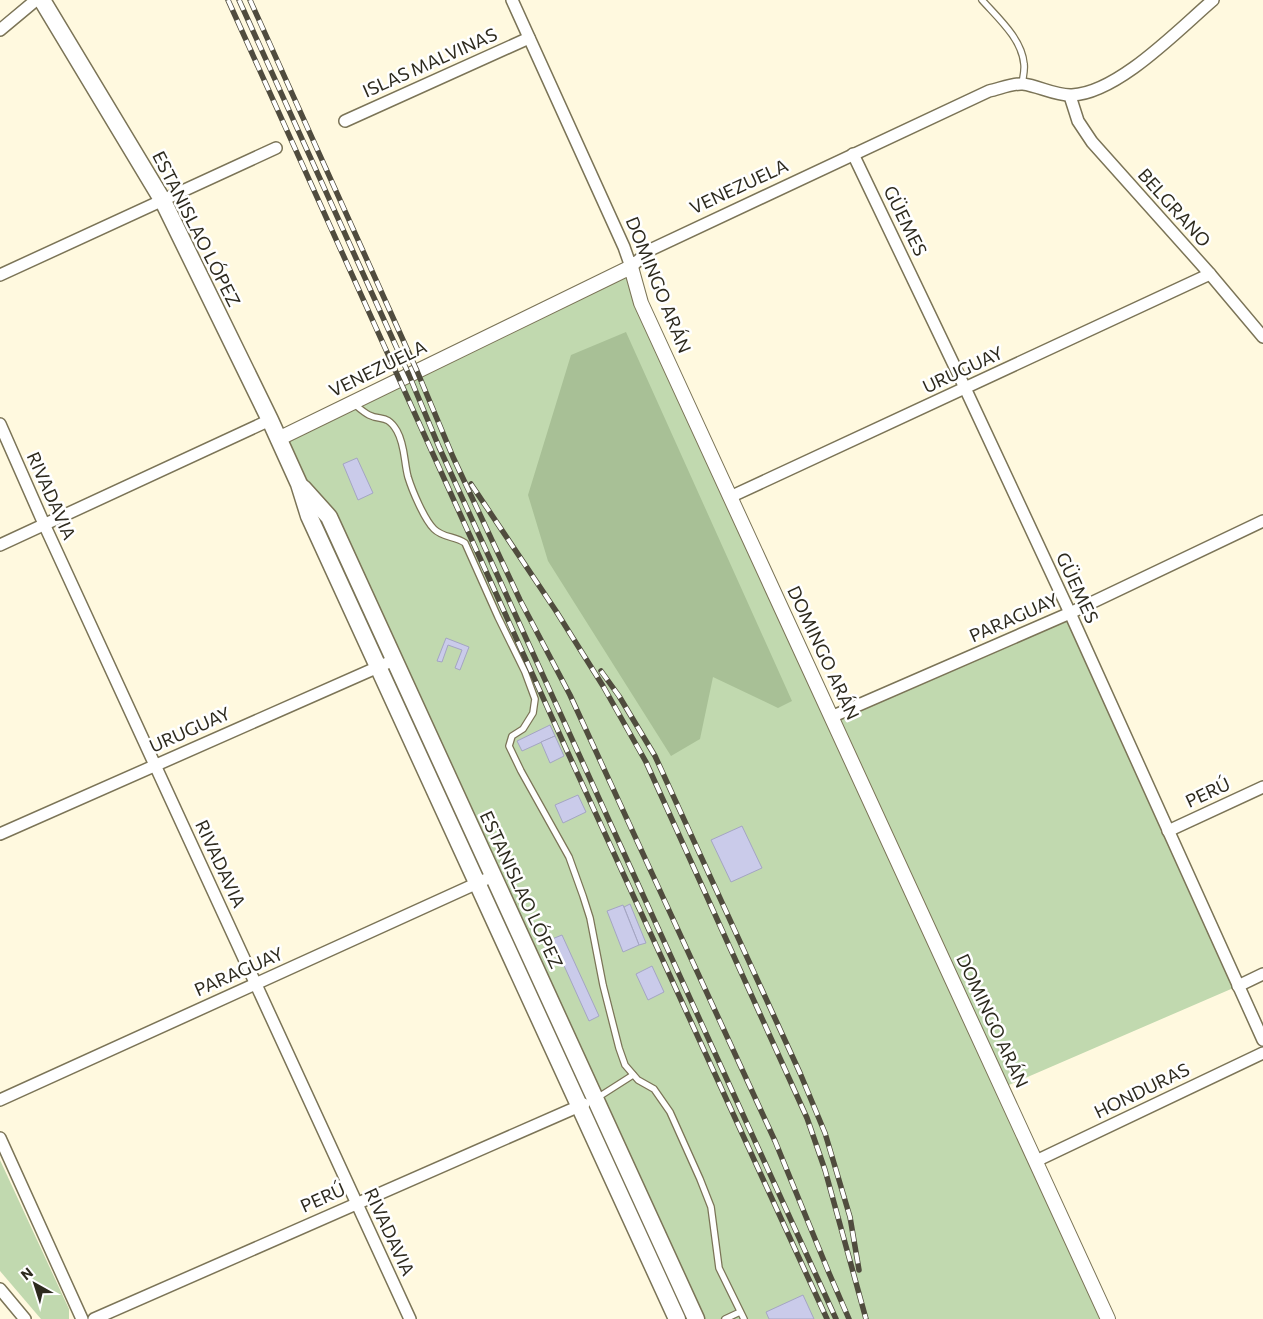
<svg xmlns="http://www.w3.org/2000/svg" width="1263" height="1319" font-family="Commissioner,sans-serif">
  <rect width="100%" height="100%" fill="#fff9df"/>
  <g fill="#c1d9af">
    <polygon points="631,267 831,717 1070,613 1238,986 1002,1088 1108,1319 696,1319 329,517 278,439"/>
    <polygon points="0,1160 69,1309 69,1319 41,1319 0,1271"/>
  </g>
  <polygon fill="#a8c096" points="626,332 792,701 778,708 713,677 700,739 671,756 548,561 528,495 571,355"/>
  <g fill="#cacbea" stroke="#a4a5c2">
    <polygon points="357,458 373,493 358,500 343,464"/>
    <polygon points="446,638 469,647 460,670 455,668 462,650 448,645 442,662 437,661"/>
    <polygon points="550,725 555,736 522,751 517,741"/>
    <polygon points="555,736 564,756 550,763 541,742"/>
    <polygon points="578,795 586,812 563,823 555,805"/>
    <polygon points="742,826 762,868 731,882 711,840"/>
    <polygon points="630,904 646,943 639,945 624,907"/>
    <polygon points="623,905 639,945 623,952 607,911"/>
    <polygon points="562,935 599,1016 589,1021 552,939"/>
    <polygon points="652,966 664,992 648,1000 636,974"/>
    <polygon points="803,1295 814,1319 769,1319 766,1312"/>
  </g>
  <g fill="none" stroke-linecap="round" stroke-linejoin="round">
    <g stroke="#7b7457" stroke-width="8">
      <g id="service">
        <path d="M982,0C998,18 1022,39 1024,64C1025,70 1023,77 1022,84"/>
        <path d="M353,403C358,407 363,412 369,415C381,421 387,414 397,431C405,445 404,462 408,477C412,490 424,519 434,529C443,538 455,536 465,543L498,617L525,672L535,699L533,713L523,729L512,736L509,746L521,771L569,857L583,896L590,918L603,985L619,1048L625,1065L638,1080L654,1089L670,1112L700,1179L711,1207L719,1268L744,1319"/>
        <polyline points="597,1098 633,1075"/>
        <polyline points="725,1319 740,1312"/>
      </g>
    </g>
    <g stroke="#7b7457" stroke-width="14">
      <g id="minor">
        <path d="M512,0L624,247L631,267L650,250L989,91C999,89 1013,83 1023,84C1039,86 1056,96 1072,95C1118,93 1178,30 1213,0"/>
        <polyline points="0,30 36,0"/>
        <polyline points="1070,96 1078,121 1092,142 1210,274 1263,337"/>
        <polyline points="345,121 529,38"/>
        <polyline points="853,154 965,388 1070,613 1263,1040"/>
        <polyline points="0,275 276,148"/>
        <polyline points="0,424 44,524 410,1319"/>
        <polyline points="730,497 1210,274"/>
        <polyline points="0,545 270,420"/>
        <polyline points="831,717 1070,613 1263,521"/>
        <polyline points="1168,831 1263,787"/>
        <polyline points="0,834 394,660"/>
        <polyline points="1238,986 1263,974"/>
        <polyline points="0,1100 493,876"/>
        <polyline points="0,1138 82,1319"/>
        <polyline points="1036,1161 1263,1053"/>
        <polyline points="0,1289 25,1319"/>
        <polyline points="94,1319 584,1104"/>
      </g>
    </g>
    <g stroke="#7b7457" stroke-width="16">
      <polyline id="tertiary" points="278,439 631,267 641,303 1108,1319"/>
    </g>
    <g stroke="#7b7457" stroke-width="19">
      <g id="secondary">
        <polyline points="42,0 163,201 270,420 299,484 309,516 677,1319"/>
        <polyline points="303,488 329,517 696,1319"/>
      </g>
    </g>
    <use href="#service" stroke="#fff" stroke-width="5.5"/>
    <use href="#minor" stroke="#fff" stroke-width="11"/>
    <use href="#tertiary" stroke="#fff" stroke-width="14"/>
    <use href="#secondary" stroke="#fff" stroke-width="16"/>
    <g stroke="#504c3e" stroke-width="5.5">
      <g id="rail">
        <polyline points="228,0 568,753 827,1319"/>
        <polyline points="239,0 409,375 439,447 836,1319"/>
        <polyline points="250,0 417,371 453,457 520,600 570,695 775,1141 829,1273 849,1319"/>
        <polyline points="471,484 556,611 603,686 646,762 807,1118 825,1170 866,1319"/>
        <polyline points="601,671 619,696 655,756 800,1073 825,1133 850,1217 859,1270"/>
      </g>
    </g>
    <use href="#rail" stroke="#fff" stroke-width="4" stroke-dasharray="11" stroke-linecap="butt"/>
  </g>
  <g text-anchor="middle" stroke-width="5" stroke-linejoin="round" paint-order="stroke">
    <g font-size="18" fill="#2d2a1e" stroke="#fff">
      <text transform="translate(430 63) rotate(-24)" y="6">ISLAS MALVINAS</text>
      <text transform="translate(739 187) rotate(-25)" y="6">VENEZUELA</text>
      <text transform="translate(1174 208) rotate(48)" y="6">BELGRANO</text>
      <text transform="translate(905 221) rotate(64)" y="6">GÜEMES</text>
      <text transform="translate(196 229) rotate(63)" y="6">ESTANISLAO LÓPEZ</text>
      <text transform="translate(658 285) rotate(68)" y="6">DOMINGO ARÁN</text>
      <text transform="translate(378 369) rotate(-26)" y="6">VENEZUELA</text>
      <text transform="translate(963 370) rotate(-25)" y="6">URUGUAY</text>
      <text transform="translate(51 496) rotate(66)" y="6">RIVADAVIA</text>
      <text transform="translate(1077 588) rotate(65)" y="6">GÜEMES</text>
      <text transform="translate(1014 618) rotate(-24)" y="6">PARAGUAY</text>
      <text transform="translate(823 653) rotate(65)" y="6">DOMINGO ARÁN</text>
      <text transform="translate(190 730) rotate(-24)" y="6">URUGUAY</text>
      <text transform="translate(1208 793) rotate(-25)" y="6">PERÚ</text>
      <text transform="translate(220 864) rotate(65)" y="6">RIVADAVIA</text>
      <text transform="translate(521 890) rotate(65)" y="6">ESTANISLAO LÓPEZ</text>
      <text transform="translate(239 972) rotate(-24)" y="6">PARAGUAY</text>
      <text transform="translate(992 1021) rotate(65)" y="6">DOMINGO ARÁN</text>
      <text transform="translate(1142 1091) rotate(-26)" y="6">HONDURAS</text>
      <text transform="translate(323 1198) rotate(-24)" y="6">PERÚ</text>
      <text transform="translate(389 1232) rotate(65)" y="6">RIVADAVIA</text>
    </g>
  </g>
  <g transform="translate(35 1284) rotate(321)" stroke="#ffffff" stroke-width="4" paint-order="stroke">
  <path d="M0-4L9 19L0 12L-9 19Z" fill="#2d2a1e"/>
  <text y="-8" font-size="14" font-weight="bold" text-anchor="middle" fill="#2d2a1e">N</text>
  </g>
</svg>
